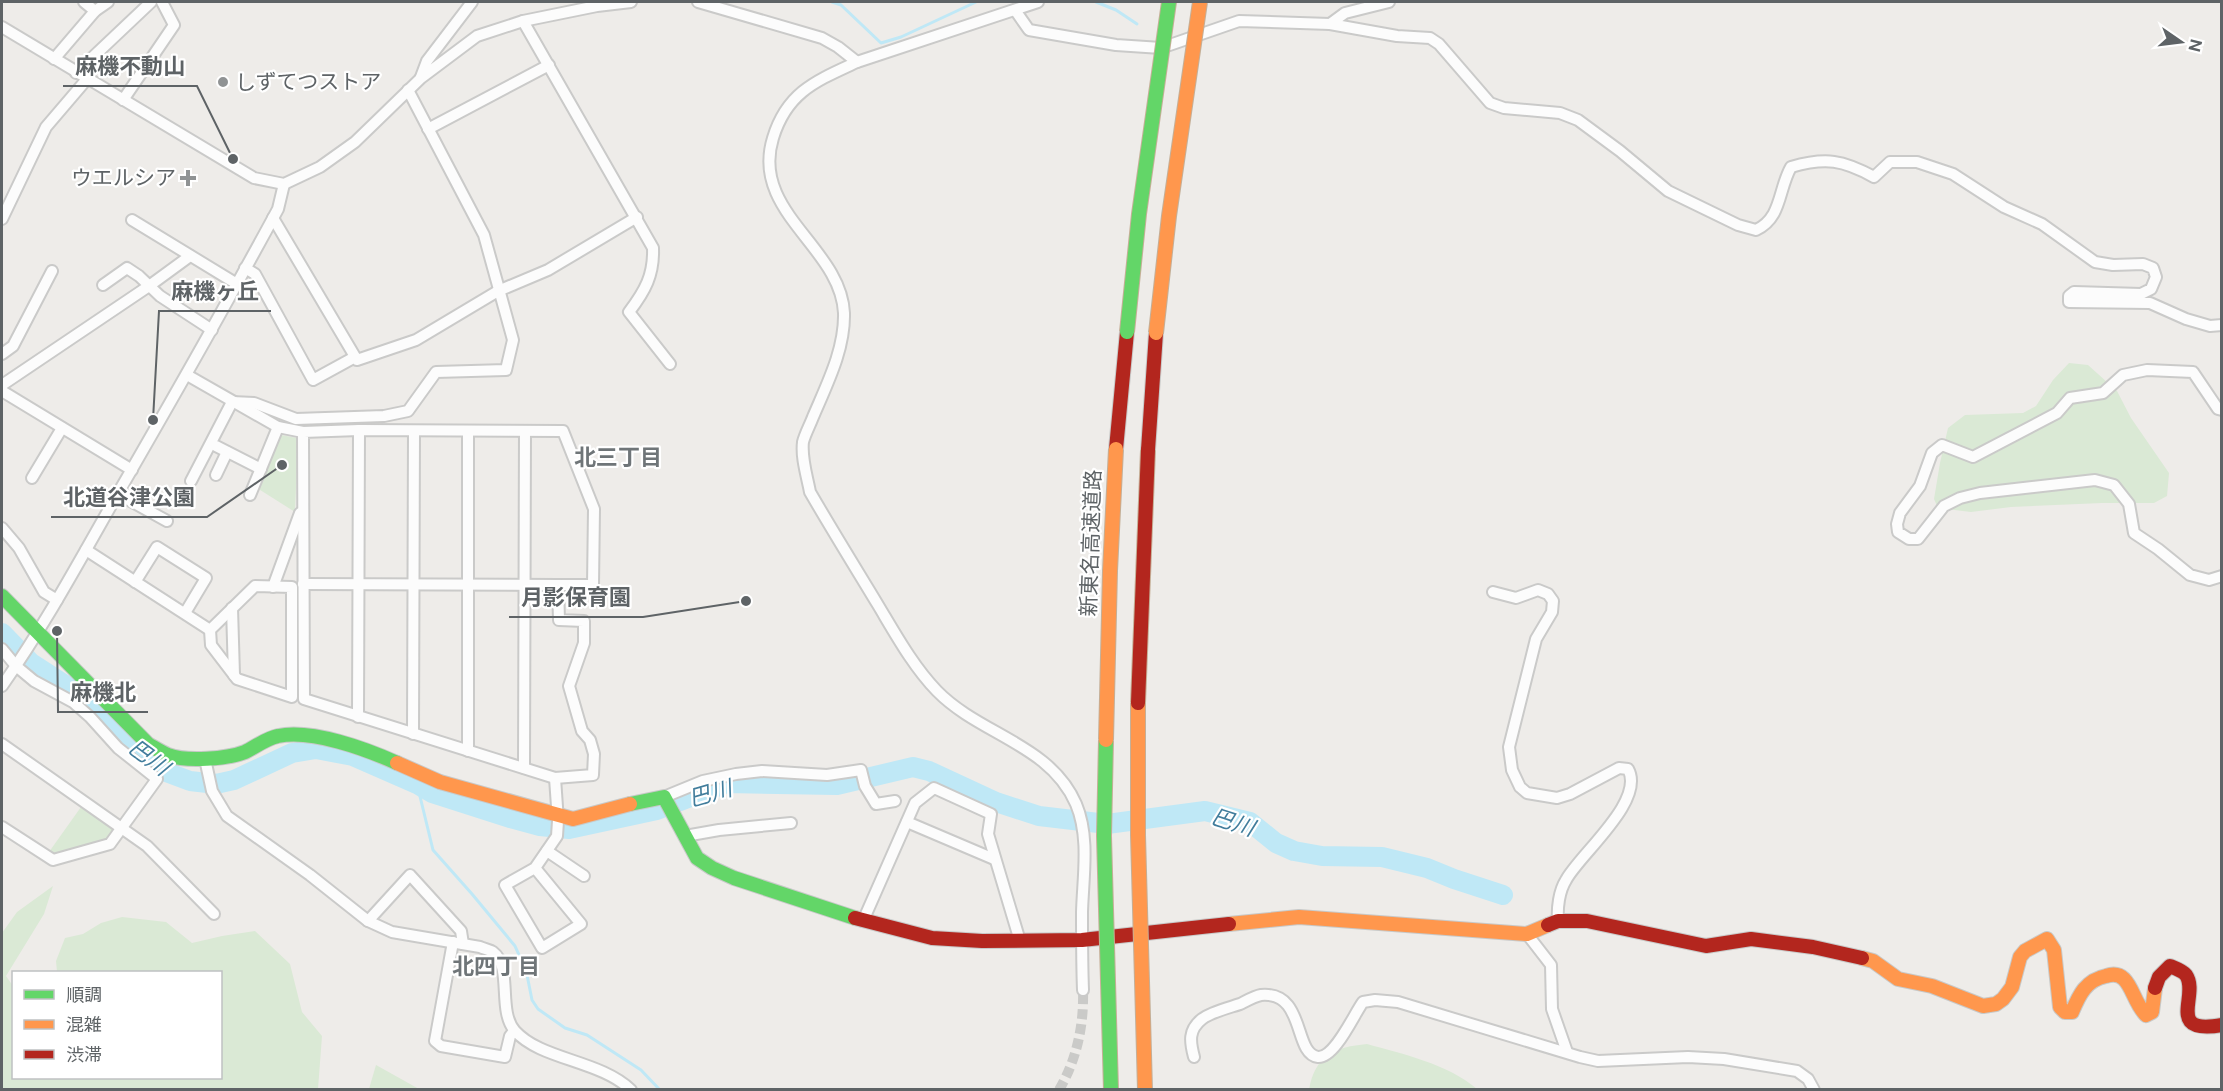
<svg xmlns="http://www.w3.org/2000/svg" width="2223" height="1091" font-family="'Public Sans','Noto Sans JP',sans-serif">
  <rect width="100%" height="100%" fill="#eeece9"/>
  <g fill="#dae9d5">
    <polygon points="2069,363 2088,365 2117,391 2131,418 2169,473 2167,496 2154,503 2102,503 2011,507 1971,512 1938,508 1934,499 1940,463 1948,428 1965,415 2023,413 2036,406 2053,380"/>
    <polygon points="281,435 297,438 298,441 295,512 257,488 278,437"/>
    <polygon points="81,807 115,831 108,840 55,855 49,852"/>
    <polygon points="53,886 44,914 6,976 13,986 14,1078 220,1078 220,972 57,972 56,961 65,938 83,934 101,923 122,917 166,922 192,943 222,936 255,931 290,964 302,1012 322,1036 318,1089 2,1089 2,933 17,912"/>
    <path d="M1367,1044C1403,1054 1448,1064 1477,1089L1309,1090C1315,1055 1335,1047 1367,1044Z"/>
    <polygon points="376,1065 419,1089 369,1089"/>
  </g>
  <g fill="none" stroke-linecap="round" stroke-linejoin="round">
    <g stroke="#bfe8f6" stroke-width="3">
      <polyline points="832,2 841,5 881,43 901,37 976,2"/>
      <polyline points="1096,2 1116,10 1137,24"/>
      <polyline points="417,784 433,850 472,894 515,946 526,970 532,1000 538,1009 565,1028 587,1035 641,1070 660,1090"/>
    </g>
    <polyline stroke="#bfe8f6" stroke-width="20" points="2,633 31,663 85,698 125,741 166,772 190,781 216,784 234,780 292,753 316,749 353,756 417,784 432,793 510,818 540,826 569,829 657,810 727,783 837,785 913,767 929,771 996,802 1039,816 1107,824 1205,811 1250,822 1276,843 1294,851 1322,856 1382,857 1427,868 1454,879 1503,895"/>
    <path stroke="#cacac8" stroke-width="10" stroke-dasharray="10 5" stroke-linecap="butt" d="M1059,1090C1077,1059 1084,1025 1083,990"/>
    <g stroke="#cacac9" stroke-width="14">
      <g id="street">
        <polyline points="84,2 95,11"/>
        <polyline points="698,2 822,38 838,47 857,62"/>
        <path d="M1038,2L857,62C816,81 787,92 773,138C750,212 841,247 844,313C845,349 827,384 813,417C810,425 805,434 803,442C801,458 807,476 810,492C832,530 855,567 878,605C896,635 913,666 937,691C980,735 1050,744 1076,804C1090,837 1083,877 1082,912C1082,938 1082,964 1083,990"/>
        <path d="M1015,10L1029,30L1116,45L1161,48L1239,21L1330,24L1397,36L1430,38L1439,44L1490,103L1504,108L1560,113L1578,120L1620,151L1668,191L1738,225L1756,230C1782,218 1778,190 1791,167C1826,157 1843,160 1874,177L1890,162H1917L1953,174L2004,207L2042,224L2095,262L2113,265L2143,264L2153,268L2156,277L2151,289L2141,294L2074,292L2069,296V302L2150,303L2186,319L2210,326L2222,325"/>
        <path d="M523,21L653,248C654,275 645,291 629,312L670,364"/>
        <polyline points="1330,24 1345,13 1389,2"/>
        <polyline points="2,27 254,178 284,184 320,167 355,142 421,78 477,36 523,21 597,6 631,2"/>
        <polyline points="54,59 95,11 108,2"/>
        <polyline points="76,73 151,2"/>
        <polyline points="421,77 427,61 472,2"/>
        <polyline points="123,100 174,25 162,2"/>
        <polyline points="428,129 549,65"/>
        <polyline points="273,218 357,360 416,340 498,291 548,270 637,217"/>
        <polyline points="2,219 46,127 87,79"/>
        <polyline points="132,220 237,284"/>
        <polyline points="245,268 255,274 313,380 355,357"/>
        <polyline points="103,285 127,268 139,276 160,296 212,330"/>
        <polyline points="2,354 13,346 52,271"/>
        <polyline points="187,375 278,427 303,432"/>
        <polyline points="2,385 149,286 190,256"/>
        <polyline points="2,391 132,470"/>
        <polyline points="2222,410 2218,409 2193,372 2147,370 2123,375 2103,393 2070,398 2057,413 1973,457 1942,445 1932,453 1920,486 1900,513 1897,524 1898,532 1909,539 1918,539 1944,506 1960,498 1980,493 2095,480 2114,485 2129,504 2134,533 2158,549 2190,575 2209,580 2222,576"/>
        <polygon points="359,430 563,431 594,509 593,585 558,585 559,620 584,621 584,643 569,686 582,731 590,740 594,754 593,775 555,778 304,699 303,432"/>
        <polyline points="216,446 261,469"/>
        <polyline points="216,475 227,452"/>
        <polyline points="32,478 62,428"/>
        <polyline points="191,481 232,402 254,403 296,419 384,416 408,411 436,372 506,370 513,340 484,235 408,90"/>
        <polyline points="118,494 167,521"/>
        <polyline points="250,495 278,427"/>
        <polyline points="2,528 19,548 44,592 57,600"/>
        <polyline points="86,550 210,630"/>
        <polyline points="135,582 157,547 206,578 185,613"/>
        <polyline points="303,584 558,585"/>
        <polygon points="255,586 292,587 292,697 237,679 211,645 210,630"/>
        <polyline points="273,587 300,513"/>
        <path d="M1493,592L1516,598L1538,590L1548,594L1553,601L1552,612L1536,639L1509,747L1512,770L1520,787L1527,793L1557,798L1570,794L1619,768L1628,769C1646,801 1579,855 1566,880C1559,891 1557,908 1558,921"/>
        <polyline points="232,608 234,675"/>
        <polyline points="2,649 16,666 34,681 73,702 90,717 118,748 157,779 110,844 53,860 2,827"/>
        <path d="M2,686C45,625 80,560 117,495C172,400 226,305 278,209L284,184"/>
        <polyline points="358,717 359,430"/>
        <polyline points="413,734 414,431"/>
        <polyline points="2,744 147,846 214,914"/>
        <polyline points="468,751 468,431"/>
        <path d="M205,759L212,791L227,816L310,875L368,921L392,932L480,947C484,949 490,950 493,952C513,967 497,1011 515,1031C541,1060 600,1060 631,1090"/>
        <polyline points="524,768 525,431"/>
        <polyline points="664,797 703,781 736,774 762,771 827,775 861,770 865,786 876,804 895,801"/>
        <polyline points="907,822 994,859"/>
        <polyline points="685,836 719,830 791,823"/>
        <polyline points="547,851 584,876"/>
        <polyline points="535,868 581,924 542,948 505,885 535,868 557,836 558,821 555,778"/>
        <polyline points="368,921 410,875 461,931 463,944"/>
        <polyline points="863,921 915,803 934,788 991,814 988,834 1020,941"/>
        <polyline points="1527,934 1551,965 1552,1009 1567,1052"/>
        <polyline points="453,942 435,1041 441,1046 505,1057 510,1036 514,1031"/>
        <path d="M1194,1057C1190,1042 1188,1030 1202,1019C1211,1012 1228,1008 1240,1004C1246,1001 1255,996 1261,995C1306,991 1293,1054 1318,1057C1335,1058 1354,1014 1363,1002L1375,1000L1398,1002L1580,1057L1598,1061L1688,1057L1724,1059L1797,1071L1808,1079L1814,1090"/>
      </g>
    </g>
    <g stroke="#c8c9c8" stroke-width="16">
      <g id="fast">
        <path d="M2,596L148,744C155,748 161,752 168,755C186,762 227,759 245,752C255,747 267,738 278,736C312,729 366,749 397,763"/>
        <polyline points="630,804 664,797 697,858 712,868 734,878 855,918"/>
      </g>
    </g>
    <g stroke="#c8c9c8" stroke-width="16">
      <g id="slow">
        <polyline points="397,763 440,782 573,819 630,804"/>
        <polyline points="1229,924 1299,917 1527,934 1548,925"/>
        <path d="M1862,958L1873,961L1898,979L1932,986L1983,1006L1996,1004L2003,999L2012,987L2020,957L2025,951L2047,939L2054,950L2060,1007L2065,1012H2072C2079,995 2086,980 2106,976C2112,974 2119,974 2124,979C2133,988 2135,1004 2146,1015L2152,1012L2155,988"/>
      </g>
    </g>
    <g stroke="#c8c9c8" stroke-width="16">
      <g id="jam">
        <polyline points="1116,449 1127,332"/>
        <polyline points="1148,450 1156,333"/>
        <polyline points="855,918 932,938 982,941 1082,940 1229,924"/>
        <polyline points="1548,925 1558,921 1587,921 1706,946 1751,939 1813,947 1862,958"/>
        <path d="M2155,988L2159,977L2170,966C2175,968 2183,971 2186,975C2200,995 2164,1035 2222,1025"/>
      </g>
    </g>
    <use href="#street" stroke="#fcfcfc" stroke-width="10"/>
    <use href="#fast" stroke="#63d668" stroke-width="14"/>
    <use href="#slow" stroke="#ff974d" stroke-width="14"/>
    <use href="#jam" stroke="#b3261e" stroke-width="14"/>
    <g stroke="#c5af97" stroke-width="16" stroke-linecap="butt">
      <g id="fast-bridge">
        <polyline points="1127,332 1139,214 1169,2"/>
        <polyline points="1106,740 1104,836 1111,1090"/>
      </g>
    </g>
    <g stroke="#c5af97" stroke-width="16" stroke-linecap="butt">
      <g id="slow-bridge">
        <polyline points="1156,333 1169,216 1200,2"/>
        <polyline points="1138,703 1138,835 1145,1090"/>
        <polyline points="1106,740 1110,571 1116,449"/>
      </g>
    </g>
    <g stroke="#c5af97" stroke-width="16" stroke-linecap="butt">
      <polyline id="jam-bridge" points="1138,703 1148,450"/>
    </g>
    <use href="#fast-bridge" stroke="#63d668" stroke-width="14"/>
    <use href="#slow-bridge" stroke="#ff974d" stroke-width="14"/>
    <use href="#jam-bridge" stroke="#b3261e" stroke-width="14"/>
  </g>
  <g fill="#909394" stroke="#fff" stroke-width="2">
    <circle cx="223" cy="82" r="6"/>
    <path d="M185 169h6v6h6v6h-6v6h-6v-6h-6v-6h6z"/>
  </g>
  <g text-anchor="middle" stroke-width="4.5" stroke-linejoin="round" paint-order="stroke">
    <g font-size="21" fill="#5e6366" stroke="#fff" text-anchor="start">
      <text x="235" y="89">しずてつストア</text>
      <text x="176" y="185" text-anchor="end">ウエルシア</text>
    </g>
    <g font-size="21" fill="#5e6366" stroke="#fff">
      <text transform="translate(1091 543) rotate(-88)" y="7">新東名高速道路</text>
    </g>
    <g font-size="22" font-weight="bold" fill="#6f7578" stroke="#fff">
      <text x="618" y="465">北三丁目</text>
      <text x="496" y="974">北四丁目</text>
    </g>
    <g font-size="22" font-style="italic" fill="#417d9c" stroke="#fff">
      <text transform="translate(149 757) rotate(36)" y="8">巴川</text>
      <text transform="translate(710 793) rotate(-16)" y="8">巴川</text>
      <text transform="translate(1233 822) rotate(18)" y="8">巴川</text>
    </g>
  </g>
  <path fill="none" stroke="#5e6366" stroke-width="2" d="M233 159L197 86H63M153 420L159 311H271M282 465L207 517H51M746 601L643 617H509M57 631L58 712H148"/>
  <g fill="#5e6366" stroke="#fff" stroke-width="2">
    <circle cx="233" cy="159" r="6"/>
    <circle cx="153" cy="420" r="6"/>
    <circle cx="282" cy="465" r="6"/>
    <circle cx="746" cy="601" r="6"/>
    <circle cx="57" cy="631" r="6"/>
  </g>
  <g font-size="22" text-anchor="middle" font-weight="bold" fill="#5e6366" stroke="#fff" stroke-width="4.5" stroke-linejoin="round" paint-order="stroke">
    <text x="130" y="74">麻機不動山</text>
    <text x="215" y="299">麻機ヶ丘</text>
    <text x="129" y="505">北道谷津公園</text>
    <text x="576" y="605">月影保育園</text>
    <text x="103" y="700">麻機北</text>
  </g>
  <rect width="2223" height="1091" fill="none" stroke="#5e6366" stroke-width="6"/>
  <rect x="12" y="971" width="210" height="108" fill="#ffffff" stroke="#bfc1c2" stroke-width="1.5"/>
  <rect x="24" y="990" width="30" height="9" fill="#63d668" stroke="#bfc1c2" stroke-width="1.5"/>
  <text x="66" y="1001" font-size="18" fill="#5e6366">順調</text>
  <rect x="24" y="1020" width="30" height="9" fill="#ff974d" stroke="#bfc1c2" stroke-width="1.5"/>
  <text x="66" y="1031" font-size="18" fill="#5e6366">混雑</text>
  <rect x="24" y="1050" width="30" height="9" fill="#b3261e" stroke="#bfc1c2" stroke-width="1.5"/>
  <text x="66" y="1061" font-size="18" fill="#5e6366">渋滞</text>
  <g transform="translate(2181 42) rotate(104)" stroke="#ffffff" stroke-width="4.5" paint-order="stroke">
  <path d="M0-4.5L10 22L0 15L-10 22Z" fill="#5e6366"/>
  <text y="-9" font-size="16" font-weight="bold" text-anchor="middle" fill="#5e6366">N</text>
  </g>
</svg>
